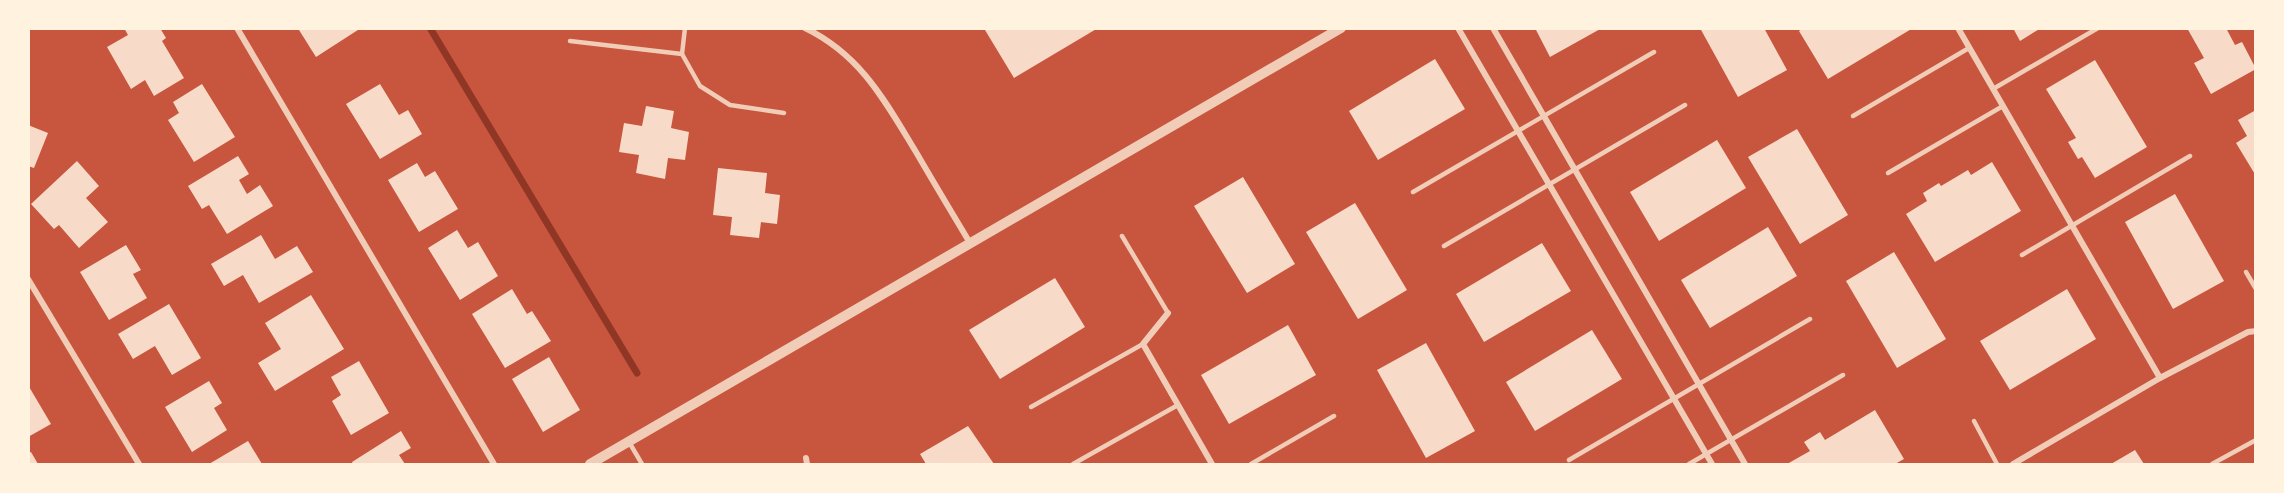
<svg xmlns="http://www.w3.org/2000/svg" width="2284" height="493" font-family="'Asap Condensed',sans-serif">
  <rect width="100%" height="100%" fill="#c8553d"/>
  <g fill="none" stroke-linecap="round" stroke-linejoin="round">
    <polyline stroke="#8f3625" stroke-width="7" points="430,28 637,373"/>
  </g>
  <g fill="#f7dbc8">
    <polygon points="124,28 160,28 166,38 162,41 184,78 154,96 145,80 131,89 107,47 128,35"/>
    <polygon points="302,28 361,28 316,57 299,30"/>
    <polygon points="987,28 1098,28 1014,78 985,30"/>
    <polygon points="1535,28 1602,28 1550,57"/>
    <polygon points="1700,28 1764,28 1787,70 1738,97"/>
    <polygon points="1803,28 1913,28 1828,79 1799,31"/>
    <polygon points="2013,28 2041,28 2020,41"/>
    <polygon points="2187,28 2226,28 2235,45 2242,42 2256,69 2211,94 2194,63 2204,58"/>
    <polygon points="1435,59 1465,109 1378,160 1349,111"/>
    <polygon points="2095,60 2147,147 2095,178 2082,157 2078,159 2068,142 2076,138 2046,89"/>
    <polygon points="202,84 235,137 194,162 168,120 179,113 173,102"/>
    <polygon points="380,84 399,115 408,110 422,134 380,159 346,104"/>
    <polygon points="646,106 674,111 671,128 689,132 685,160 668,158 665,179 636,173 639,155 619,152 624,123 642,126"/>
    <polygon points="2256,110 2256,176 2236,143 2247,136 2238,120"/>
    <polygon points="28,125 48,133 34,168 28,166"/>
    <polygon points="1797,129 1848,215 1800,244 1748,157"/>
    <polygon points="1717,140 1746,188 1659,241 1630,192"/>
    <polygon points="238,156 249,174 239,180 247,194 260,185 273,206 227,234 209,205 202,209 188,186"/>
    <polygon points="77,161 99,186 86,198 108,222 79,248 59,225 54,229 31,204"/>
    <polygon points="1992,162 2021,211 1935,262 1906,214 1927,201 1923,193 1939,183 1941,186 1968,170 1971,175"/>
    <polygon points="417,163 425,177 435,171 458,209 419,232 388,180"/>
    <polygon points="718,168 767,173 765,193 780,195 777,224 761,222 759,238 730,235 732,217 713,215"/>
    <polygon points="1243,177 1295,264 1247,293 1194,206"/>
    <polygon points="2175,194 2224,281 2173,309 2125,222"/>
    <polygon points="1355,203 1407,290 1358,319 1306,232"/>
    <polygon points="1768,227 1797,276 1710,328 1681,280"/>
    <polygon points="457,230 468,248 478,242 498,276 460,300 428,248"/>
    <polygon points="261,235 275,259 297,246 313,272 259,303 243,275 224,286 211,264"/>
    <polygon points="1542,243 1571,291 1484,342 1456,294"/>
    <polygon points="126,245 141,270 133,274 147,298 109,320 80,272"/>
    <polygon points="1894,252 1946,339 1897,368 1846,281"/>
    <polygon points="1055,278 1085,327 1000,379 969,330"/>
    <polygon points="512,289 527,314 532,311 551,341 505,368 472,314"/>
    <polygon points="2067,289 2096,339 2010,390 1980,341"/>
    <polygon points="311,295 344,349 275,391 258,363 281,349 265,323"/>
    <polygon points="169,304 201,358 172,375 155,346 133,359 118,334"/>
    <polygon points="1288,325 1316,375 1229,424 1201,375"/>
    <polygon points="1592,330 1622,379 1535,431 1506,382"/>
    <polygon points="1426,343 1475,431 1426,458 1377,370"/>
    <polygon points="549,357 580,410 543,432 512,379"/>
    <polygon points="359,361 389,413 351,435 332,401 341,395 331,377"/>
    <polygon points="209,381 222,403 214,408 227,430 192,452 165,407"/>
    <polygon points="28,385 51,424 28,437"/>
    <polygon points="1875,410 1904,459 1895,464 1787,464 1810,451 1804,442 1820,432 1825,440"/>
    <polygon points="968,426 994,464 926,464 920,454"/>
    <polygon points="401,431 411,448 399,455 405,464 353,464 352,462"/>
    <polygon points="248,441 262,464 209,464"/>
    <polygon points="2135,450 2144,464 2111,464"/>
    <polygon points="31,452 38,464 28,464 28,453"/>
  </g>
  <g fill="none" stroke-linecap="round" stroke-linejoin="round">
    <g stroke="#f1ccb7" stroke-width="4.5">
      <polyline points="685,28 682,54 700,86 730,105 784,113"/>
      <polyline points="570,41 682,54"/>
      <polyline points="1993,89 2098,28"/>
      <polyline points="1853,116 1969,48"/>
      <polyline points="1888,173 2003,106"/>
      <polyline points="1413,192 1654,52"/>
      <polyline points="1122,236 1168,313"/>
      <polyline points="1444,246 1685,105"/>
      <polyline points="2022,255 2190,156"/>
      <polyline points="2246,272 2256,289"/>
      <polyline points="1031,407 1143,344"/>
      <polyline points="1974,421 1997,464"/>
      <polyline points="629,442 642,464"/>
      <polyline points="1569,460 1810,319"/>
      <polyline points="1073,464 1178,405"/>
      <polyline points="1251,464 1334,416"/>
      <polyline points="1689,464 1843,375"/>
      <polyline points="2212,464 2256,440"/>
    </g>
    <g stroke="#f1ccb7" stroke-width="6">
      <polyline points="237,28 494,464"/>
      <path d="M805,28C861,55 885,101 916,152C934,183 952,213 970,243"/>
      <polyline points="1458,28 1712,464"/>
      <polyline points="1493,28 1745,464"/>
      <polyline points="1958,28 2160,378"/>
      <polyline points="28,279 139,464"/>
      <polyline points="1168,313 1143,344 1212,464"/>
      <polyline points="806,458 807,464"/>
      <polyline points="2013,464 2160,378 2248,332 2256,331"/>
    </g>
    <polyline stroke="#f1ccb7" stroke-width="10" points="590,464 1341,28"/>
  </g>
  <rect width="2284" height="493" fill="none" stroke="#fff3e0" stroke-width="60"/>
</svg>
